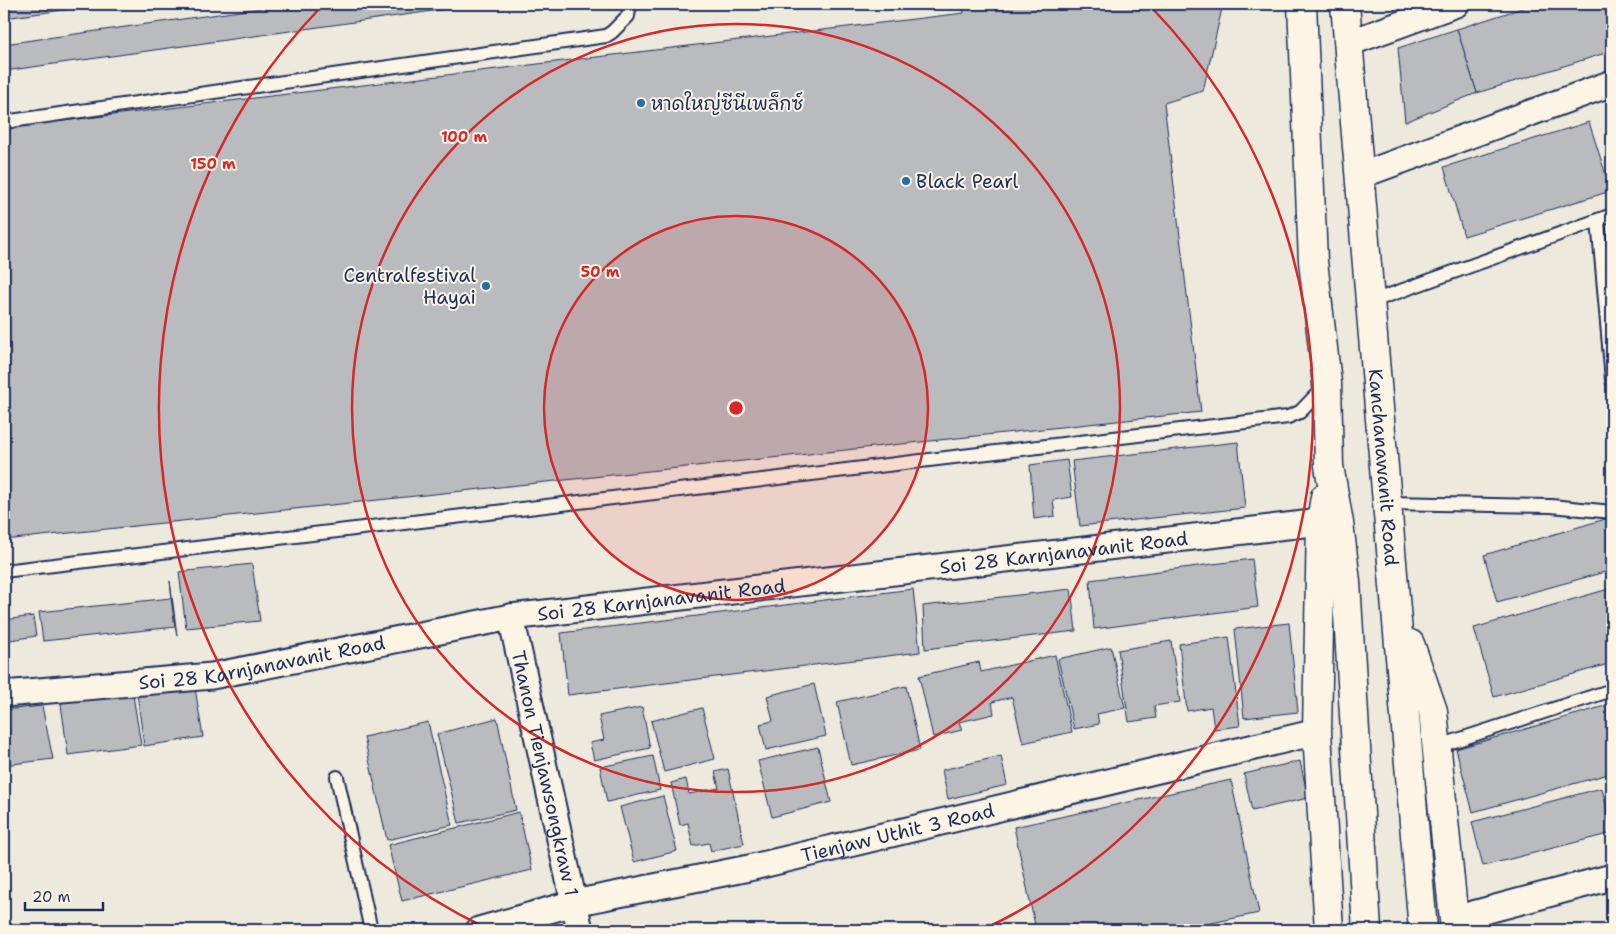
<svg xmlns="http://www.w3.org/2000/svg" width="1616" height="934" font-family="'Shantell Sans','Playpen Sans Thai',sans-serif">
  <rect width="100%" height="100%" fill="#eee9dd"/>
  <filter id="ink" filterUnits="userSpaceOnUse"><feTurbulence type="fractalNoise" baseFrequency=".02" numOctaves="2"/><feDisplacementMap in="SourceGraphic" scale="10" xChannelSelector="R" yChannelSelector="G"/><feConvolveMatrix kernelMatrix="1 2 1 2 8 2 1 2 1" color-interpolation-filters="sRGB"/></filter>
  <g filter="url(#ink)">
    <g fill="#babbbe" stroke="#1b2f5e">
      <polygon points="4,4 108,4 4,18"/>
      <polygon points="290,4 483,4 4,71 4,44"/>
      <polygon points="962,4 1223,4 1203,91 1164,103 1201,412 4,540 4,128 964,13"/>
      <polygon points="1535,4 1612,4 1612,51 1477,93 1457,29"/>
      <polygon points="1457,29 1477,93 1405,122 1398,48"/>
      <polygon points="1589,122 1611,191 1464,236 1444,167"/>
      <polygon points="1238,442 1245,508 1080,526 1072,461"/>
      <polygon points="1067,460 1072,497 1053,500 1055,516 1034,519 1030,465"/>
      <polygon points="1612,517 1612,570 1497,602 1484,555"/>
      <polygon points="1252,559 1258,607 1094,629 1090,580"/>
      <polygon points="252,564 260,621 186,628 179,572"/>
      <polygon points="170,581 177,635 175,627"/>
      <polygon points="1612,588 1612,663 1494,697 1474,628"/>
      <polygon points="913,589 920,652 568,695 561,633"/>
      <polygon points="1071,589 1076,631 925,649 923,606"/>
      <polygon points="171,598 175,627 43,641 39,612"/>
      <polygon points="33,616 36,636 4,641 4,620"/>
      <polygon points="1289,623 1298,712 1244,718 1235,629"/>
      <polygon points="1229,637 1240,726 1214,729 1211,707 1187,711 1179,644"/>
      <polygon points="1171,641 1180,702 1154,706 1156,718 1129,722 1118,650"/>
      <polygon points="1111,647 1125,708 1097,714 1099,724 1074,729 1058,659"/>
      <polygon points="1055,655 1072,732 1023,743 1012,697 992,702 994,714 959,722 962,730 933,737 919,676 979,662 981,672"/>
      <polygon points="38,681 44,743 4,747 4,685"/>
      <polygon points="194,682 203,737 144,746 136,686"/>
      <polygon points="814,684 826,736 766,750 760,724 773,721 767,696"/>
      <polygon points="906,686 920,750 851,765 837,702"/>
      <polygon points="132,689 141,745 68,755 60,697"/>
      <polygon points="1612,704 1612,773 1473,812 1456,749"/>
      <polygon points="42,706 53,759 4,765 4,710"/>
      <polygon points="642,707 650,748 594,760 590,743 604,740 599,716"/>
      <polygon points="702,708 715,759 664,772 651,721"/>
      <polygon points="497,718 516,810 459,823 437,734"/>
      <polygon points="428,722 452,825 387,840 364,737"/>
      <polygon points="818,747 831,802 772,817 758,761"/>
      <polygon points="653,756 660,790 607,802 600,767"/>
      <polygon points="1001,756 1007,785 948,799 942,770"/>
      <polygon points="1300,761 1308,798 1252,811 1244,774"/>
      <polygon points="728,769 744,844 711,851 709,843 693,846 688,823 680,825 671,783 686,779 689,794 719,788 715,772"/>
      <polygon points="1231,780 1259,913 1178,930 1036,930 1014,827"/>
      <polygon points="1602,788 1612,833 1483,866 1472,822"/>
      <polygon points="663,796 677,851 634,862 620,807"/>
      <polygon points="519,812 532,870 402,901 388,845"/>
    </g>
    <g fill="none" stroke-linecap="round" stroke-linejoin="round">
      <g stroke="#1b2f5e" stroke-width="16">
        <g id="lane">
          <polyline points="4,122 606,36 612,32 628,16 630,4"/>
          <polyline points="1598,220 1612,380"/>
          <polyline points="1370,302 1612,215"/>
          <polyline points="1387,503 1551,506 1612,512"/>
          <polyline points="4,571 1288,417 1300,412 1324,387"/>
          <polyline points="1436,747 1612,690"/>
          <polyline points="337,777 371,930"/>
        </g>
      </g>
      <g stroke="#1b2f5e" stroke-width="29">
        <g id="street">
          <polyline points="1349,43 1456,4"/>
          <polyline points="1359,176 1612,83"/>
          <path id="s1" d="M511,617L580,930"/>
          <path id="s2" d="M4,694L212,676L511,617L1321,522"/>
          <polyline points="1454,919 1612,877"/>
          <path id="s3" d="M479,930L574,903L749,868L1317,732"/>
        </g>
      </g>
      <g stroke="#1b2f5e" stroke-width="31">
        <g id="primary">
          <polyline points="1302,4 1313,261 1327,383 1329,466 1339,523 1346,582 1367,930"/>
          <path id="s4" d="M1345,4L1423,930"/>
          <polyline points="1325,497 1321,522 1317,732 1329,930"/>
          <polyline points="1410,644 1433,711 1455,930"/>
        </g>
      </g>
      <use href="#lane" stroke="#fcf5e5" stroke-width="12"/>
      <use href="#street" stroke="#fcf5e5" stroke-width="25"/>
      <use href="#primary" stroke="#fcf5e5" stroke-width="28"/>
    </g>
  </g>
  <circle cx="736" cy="408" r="192" fill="#d62828" fill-opacity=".12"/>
  <g fill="none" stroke="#d62828" stroke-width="2.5">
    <circle cx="736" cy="408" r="192"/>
    <circle cx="736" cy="408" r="384"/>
    <path d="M488 929A577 577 0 0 1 321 7M1151 7A577 577 0 0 1 984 929"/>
  </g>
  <g fill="#1f6fb2" stroke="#fcf5e5" stroke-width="2">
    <circle cx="641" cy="103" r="5"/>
    <circle cx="906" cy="181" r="5"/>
    <circle cx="486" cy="286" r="5"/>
  </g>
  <g text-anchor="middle" stroke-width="4" stroke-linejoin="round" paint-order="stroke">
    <g font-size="19" fill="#1b2f5e" stroke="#fcf5e5" text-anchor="start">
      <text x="651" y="110">หาดใหญ่ซีนีเพล็กซ์</text>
      <text x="916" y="188">Black Pearl</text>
      <text x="476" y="282" text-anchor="end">Centralfestival<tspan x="476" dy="22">Hayai</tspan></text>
    </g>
    <g font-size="19" fill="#1b2f5e" stroke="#fcf5e5">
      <text dy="7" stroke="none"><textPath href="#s4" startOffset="465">Kanchanawanit Road</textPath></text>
      <text dy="7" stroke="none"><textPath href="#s2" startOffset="1070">Soi 28 Karnjanavanit Road</textPath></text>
      <text dy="7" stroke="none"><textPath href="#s2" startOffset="665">Soi 28 Karnjanavanit Road</textPath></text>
      <text dy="7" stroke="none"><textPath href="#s2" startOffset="260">Soi 28 Karnjanavanit Road</textPath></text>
      <text dy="7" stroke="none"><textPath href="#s1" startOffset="160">Thanon Tienjawsongkraw 1</textPath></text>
      <text dy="7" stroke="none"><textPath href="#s3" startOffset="430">Tienjaw Uthit 3 Road</textPath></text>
    </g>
  </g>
  <circle cx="736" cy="408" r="8" fill="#d62828" stroke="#fcf5e5" stroke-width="2.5"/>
  <g font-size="15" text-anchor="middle" font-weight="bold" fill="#d62828" stroke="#fcf5e5" stroke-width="4" stroke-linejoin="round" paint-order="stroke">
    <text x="464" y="142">100 m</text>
    <text x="213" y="169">150 m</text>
    <text x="600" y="277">50 m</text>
  </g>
  <rect width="1616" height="934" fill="none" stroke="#fcf5e5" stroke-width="20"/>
  <rect x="10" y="10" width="1596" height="914" fill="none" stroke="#1b2f5e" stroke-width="2" filter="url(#ink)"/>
  <path d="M25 902v8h78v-8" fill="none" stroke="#1b2f5e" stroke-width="2.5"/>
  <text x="32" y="902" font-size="15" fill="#1b2f5e" stroke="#fcf5e5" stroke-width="4" paint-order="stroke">20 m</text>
</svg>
